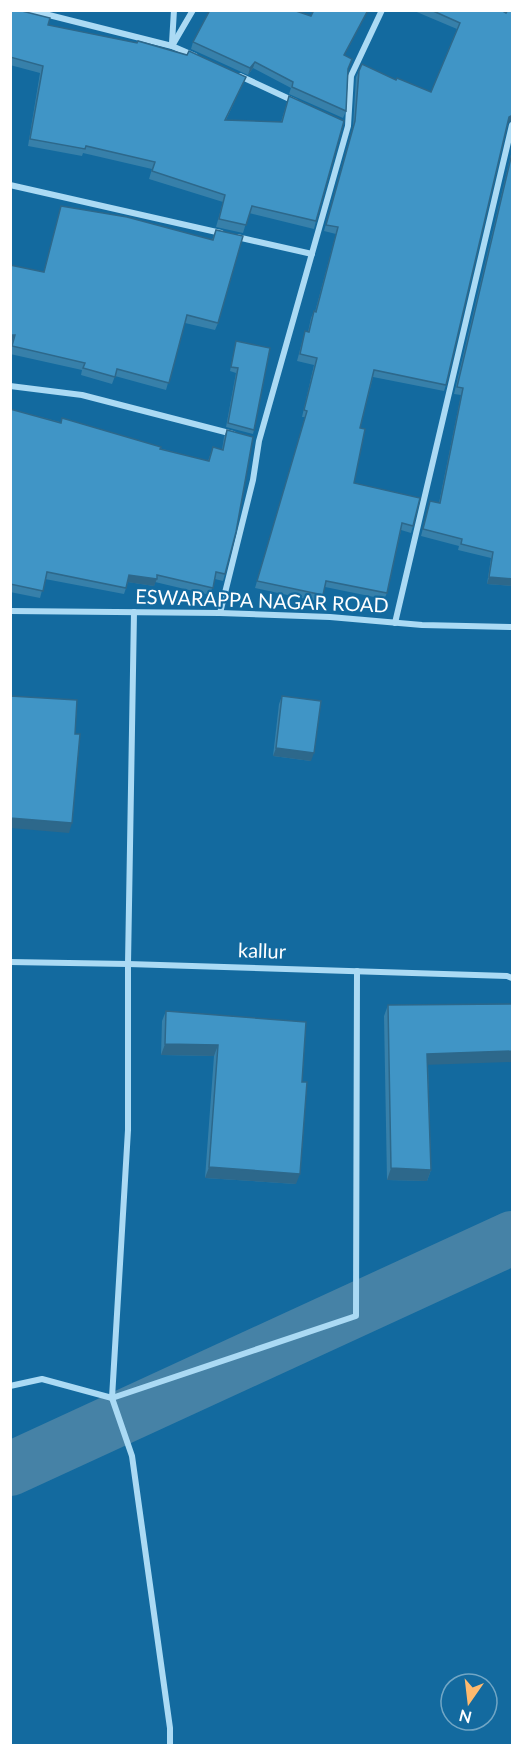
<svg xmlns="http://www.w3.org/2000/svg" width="523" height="1756" font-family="Lato,sans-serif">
  <rect width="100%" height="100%" fill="#136a9f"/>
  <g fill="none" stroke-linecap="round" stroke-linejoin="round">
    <polyline stroke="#4682a6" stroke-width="54" points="10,1469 512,1238"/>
    <g stroke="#abdaf4" stroke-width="6">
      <polyline points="29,10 172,46 195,56"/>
      <polyline points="172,43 174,10"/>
      <polyline points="172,46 193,10"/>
      <polyline points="240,76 296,102"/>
      <polyline points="10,185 221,233"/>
      <polyline points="237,237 312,254"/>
      <polyline points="10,386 82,395 233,434"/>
      <polyline points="10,611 220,613 330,617 422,625 512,627"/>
      <polyline points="134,612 128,964 128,1130 112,1398 132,1456 170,1728 170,1746"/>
      <polyline points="220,613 253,480 259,441 348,126 351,76 382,10"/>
      <polyline points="395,623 512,125"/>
      <polyline points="10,962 128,964 507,976 512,978"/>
      <polyline points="10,1386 42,1379 112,1398 356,1316 357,971"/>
    </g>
  </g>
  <g fill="#3780aa">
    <polygon points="10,10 48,25 246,77 226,120 281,122 289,96 316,221 314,229 249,213 243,233 216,227 223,202 149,179 152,169 83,153 82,156 28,146 40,73 10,65"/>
    <polygon points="412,10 501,10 506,13 513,10 513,120 508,123 446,385 444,391 373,377 360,428 354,483 413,526 411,533 401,530 387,593 384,599 325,587 320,602 255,588 305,417 302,417 314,365 297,361 305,331 308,332 311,318 314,311 315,312 336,234 324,231 353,127 356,77 359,71 396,80 431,92 457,29"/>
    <polygon points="193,42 345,55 348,70 346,111 343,118 289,94 291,88 253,68 248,75 191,49"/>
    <polygon points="513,146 513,586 487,584 491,558 458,550 459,546 421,536 430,501 439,503 461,395 454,394"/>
    <polygon points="61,206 212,240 216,230 218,323 215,330 185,323 166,390 115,376 112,384 81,375 82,370 10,354 12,342 10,342 10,265 44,272"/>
    <polygon points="236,341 254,430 253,434 226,427 236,373 230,371"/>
    <polygon points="10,409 208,461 213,447 222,450 224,437 227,430 225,574 223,581 215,579 210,595 155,582 154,586 128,582 124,594 45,579 40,598 10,592"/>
    <polygon points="282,696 311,761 273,756 279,704"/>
    <polygon points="388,1005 428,1065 431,1170 427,1181 387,1180 384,1016"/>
    <polygon points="166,1011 302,1082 296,1184 205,1178 214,1056 161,1055 162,1021"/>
  </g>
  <g fill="#2d688b">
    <polygon points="368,10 369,10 341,62 344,55"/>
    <polygon points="255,62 253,68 248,75 250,68"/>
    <polygon points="513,115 513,120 507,124 509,117"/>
    <polygon points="10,335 15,335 12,342 10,342"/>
    <polygon points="129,575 157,579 154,586 127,582"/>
    <polygon points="489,577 513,579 513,586 487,584"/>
    <polygon points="276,748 314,753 311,761 273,756"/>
    <polygon points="10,818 72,823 69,833 10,828"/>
    <polygon points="165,1044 218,1045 214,1056 161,1055"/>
    <polygon points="513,1051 513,1062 423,1065 427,1054"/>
    <polygon points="209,1167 300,1174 296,1184 205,1178"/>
    <polygon points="391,1168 431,1170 427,1181 387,1180"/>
  </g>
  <g fill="#4095c6" stroke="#2d688b" stroke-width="1.5">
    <polygon points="10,10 18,10 50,18 48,25 137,43 138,41 187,55 189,51 246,77 225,120 282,122 289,96 344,121 316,221 252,206 246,225 219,219 225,195 152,171 155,162 86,146 85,149 30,139 43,66 10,57"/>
    <polygon points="210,10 293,10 311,16 314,10 368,10 344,55 352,59 348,69 346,111 292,87 293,82 255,62 250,68 193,42"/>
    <polygon points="431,10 501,10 506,13 508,10 513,10 513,115 509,117 446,385 374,370 360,428 365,429 354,483 420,498 413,526 402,523 387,593 326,581 323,595 257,581 307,411 304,410 317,358 300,354 305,331 309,332 314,311 316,312 338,227 326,225 355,121 359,71 362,64 396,80 397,78 431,92 460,23"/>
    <polygon points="513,149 513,579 489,577 493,552 461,544 462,539 423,529 430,501 440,503 463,388 457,387"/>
    <polygon points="61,206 127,217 213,240 216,230 243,236 218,323 187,315 169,383 117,369 115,377 83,368 85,363 12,346 15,335 10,335 10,265 44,272"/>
    <polygon points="236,341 270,348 254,430 228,423 238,368 231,367"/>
    <polygon points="10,409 61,423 62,418 161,447 160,449 209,461 213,447 223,450 227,430 253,437 236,532 225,574 216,572 213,588 157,575 157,579 129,575 126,588 47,572 43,591 10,584"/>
    <polygon points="10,696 77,700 75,734 80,734 72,823 10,818"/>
    <polygon points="282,696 321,701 314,753 276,748"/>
    <polygon points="513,1004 513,1051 427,1054 431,1170 391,1168 388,1005"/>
    <polygon points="166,1011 306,1022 302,1082 307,1082 300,1174 209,1167 218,1045 165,1044"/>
  </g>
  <g text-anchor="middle" stroke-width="4.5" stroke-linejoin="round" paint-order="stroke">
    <g font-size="20" fill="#fff" stroke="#136a9f">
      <text transform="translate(262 601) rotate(2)" y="7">ESWARAPPA NAGAR ROAD</text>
      <text transform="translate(262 951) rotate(2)" y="7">kallur</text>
    </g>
  </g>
  <rect width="523" height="1756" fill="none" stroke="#ffffff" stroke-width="24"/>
  <g transform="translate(469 1702) rotate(194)"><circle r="28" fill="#136a9f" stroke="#71a6c5" stroke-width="1.5"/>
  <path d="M0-4.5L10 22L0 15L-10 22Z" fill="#ffba6e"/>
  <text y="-9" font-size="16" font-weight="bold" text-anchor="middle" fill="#ffffff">N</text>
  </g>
</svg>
